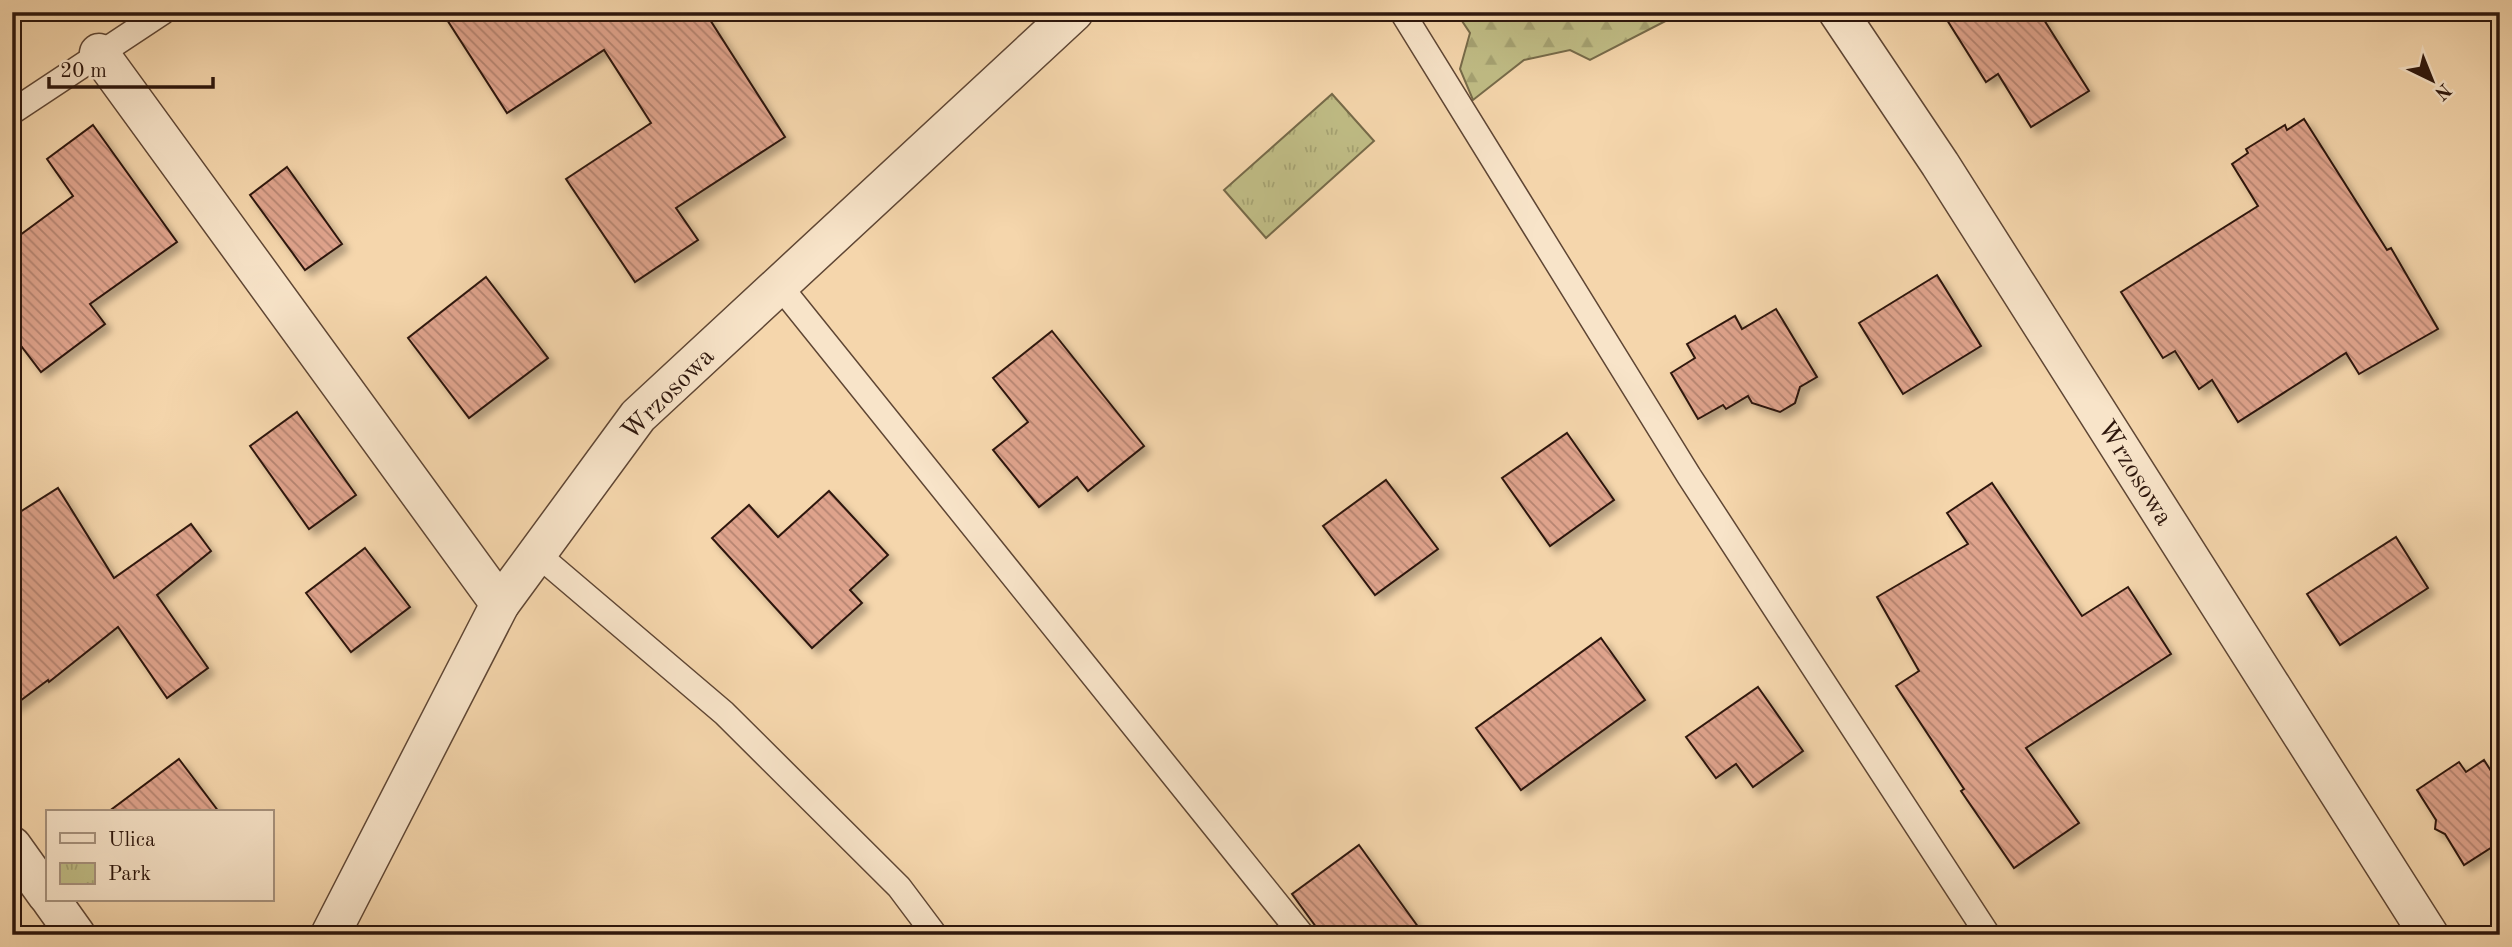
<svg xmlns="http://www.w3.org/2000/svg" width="2512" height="947" font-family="'Old Standard TT',serif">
  <defs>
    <pattern id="forest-firs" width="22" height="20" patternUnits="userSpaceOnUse" patternTransform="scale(1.75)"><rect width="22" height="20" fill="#c0bd86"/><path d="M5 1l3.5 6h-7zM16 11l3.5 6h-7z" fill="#a5a272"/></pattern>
    <pattern id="park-tufts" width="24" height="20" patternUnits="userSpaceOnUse" patternTransform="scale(1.75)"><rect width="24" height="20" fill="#c0bd86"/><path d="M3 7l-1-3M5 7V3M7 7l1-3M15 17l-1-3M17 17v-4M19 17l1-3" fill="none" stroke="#a5a272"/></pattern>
    <pattern id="building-back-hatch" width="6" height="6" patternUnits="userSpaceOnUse" patternTransform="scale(1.75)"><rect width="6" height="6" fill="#dfa38c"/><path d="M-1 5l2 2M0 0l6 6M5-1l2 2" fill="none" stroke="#b58471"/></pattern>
    <filter id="shadow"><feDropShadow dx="6" dy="6" stdDeviation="3.5" flood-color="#0004"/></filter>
  </defs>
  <rect width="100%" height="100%" fill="#f5d6ac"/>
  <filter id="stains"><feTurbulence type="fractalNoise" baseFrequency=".00286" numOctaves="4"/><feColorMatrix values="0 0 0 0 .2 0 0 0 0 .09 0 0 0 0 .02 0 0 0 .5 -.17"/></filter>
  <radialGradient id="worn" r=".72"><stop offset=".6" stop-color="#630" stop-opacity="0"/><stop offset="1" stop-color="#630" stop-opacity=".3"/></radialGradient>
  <polygon fill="url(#forest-firs)" stroke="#766a49" stroke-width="2" points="1456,12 1683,12 1590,60 1570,50 1524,60 1473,100 1460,69 1470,33"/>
  <polygon fill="url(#park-tufts)" stroke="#766a49" stroke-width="2" points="1332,94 1374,141 1266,238 1224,190"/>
  <g fill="url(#building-back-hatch)" stroke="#2d160c" stroke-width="2" filter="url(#shadow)">
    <polygon points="442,12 705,12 785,137 676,208 698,240 635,282 566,179 651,123 604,50 507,113"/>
    <polygon points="1942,12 2039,12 2089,91 2031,127 1998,74 1986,82"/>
    <polygon points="2304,119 2387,250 2391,248 2438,329 2359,374 2346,353 2238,422 2212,380 2199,389 2175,351 2163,358 2121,292 2258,206 2232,164 2248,153 2246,149 2285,125 2287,130"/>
    <polygon points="93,125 177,242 90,304 105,324 41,372 12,334 12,241 73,196 47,159"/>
    <polygon points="287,167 342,244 305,270 250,195"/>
    <polygon points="1937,275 1981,346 1903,394 1859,323"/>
    <polygon points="486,277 548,358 469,418 408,338"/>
    <polygon points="1776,309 1817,377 1800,387 1795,403 1780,412 1752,403 1748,396 1726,409 1723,405 1698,419 1671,373 1695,358 1687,344 1735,316 1742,329"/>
    <polygon points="1052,331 1144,446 1088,491 1077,477 1039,507 993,450 1028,422 993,378"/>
    <polygon points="297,412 356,495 309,529 250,446"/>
    <polygon points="1567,433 1614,500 1550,546 1502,478"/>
    <polygon points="1386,480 1438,549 1375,595 1323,526"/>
    <polygon points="1992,483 2082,616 2128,587 2171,654 2026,748 2079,823 2014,868 1961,791 1964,789 1896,686 1919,671 1877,597 1968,544 1947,513"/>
    <polygon points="58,488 114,578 191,524 211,551 157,595 208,668 167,698 118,627 49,682 48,680 12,707 12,517"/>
    <polygon points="829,491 888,555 850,590 862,603 812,648 712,538 749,505 778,537"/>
    <polygon points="2396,537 2428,588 2340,645 2307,594"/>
    <polygon points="365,548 410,607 351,652 306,593"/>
    <polygon points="1601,638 1645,700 1521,790 1476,728"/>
    <polygon points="1758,687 1803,751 1753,787 1736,764 1716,778 1686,737"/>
    <polygon points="179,759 219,812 108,812"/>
    <polygon points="2484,760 2500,785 2500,842 2464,865 2445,834 2435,829 2436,820 2417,790 2459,762 2466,772"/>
    <polygon points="1359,845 1424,935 1322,935 1292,894"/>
  </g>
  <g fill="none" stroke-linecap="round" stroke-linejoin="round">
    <g stroke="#5f4634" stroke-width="27">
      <g id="service">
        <polyline points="1402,12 1689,476 1988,935"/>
        <polyline points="12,112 163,12"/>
        <polyline points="779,285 1302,935"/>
        <polyline points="536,553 724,713 899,887 935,935"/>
      </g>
    </g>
    <g stroke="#5f4634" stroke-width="41">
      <g id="minor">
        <polyline points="1838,12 1940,164 2429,935"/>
        <polyline points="99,53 500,604"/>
        <polyline points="12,846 47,895"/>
        <polyline points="51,900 76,935"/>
        <polyline points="330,935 500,604 638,416 1074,12"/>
      </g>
    </g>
    <use href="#service" stroke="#f8e4c9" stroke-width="24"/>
    <use href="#minor" stroke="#f8e4c9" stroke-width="38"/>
  </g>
  <g text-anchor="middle" stroke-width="5" stroke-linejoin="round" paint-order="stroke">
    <g font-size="26" fill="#2d160c" stroke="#f8e4c9">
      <text transform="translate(667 393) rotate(-45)" y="9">Wrzosowa</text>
      <text transform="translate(2136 472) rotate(58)" y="9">Wrzosowa</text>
    </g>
  </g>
  <rect width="2512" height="947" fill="none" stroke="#f5d6ac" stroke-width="42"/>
  <rect x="14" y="14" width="2484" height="919" fill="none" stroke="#2d160c" stroke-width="3.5"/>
  <rect x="21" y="21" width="2470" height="905" fill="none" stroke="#2d160c" stroke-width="2"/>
  <rect x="46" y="810" width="228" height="91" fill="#f8e4c9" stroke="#a7927d" stroke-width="2"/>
  <rect x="60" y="833" width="35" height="10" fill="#f8e4c9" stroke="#a7927d" stroke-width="2"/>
  <text x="108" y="846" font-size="21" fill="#2d160c">Ulica</text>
  <rect x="60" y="863" width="35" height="21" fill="url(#park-tufts)" stroke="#a7927d" stroke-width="2"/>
  <text x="108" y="880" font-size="21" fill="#2d160c">Park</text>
  <g transform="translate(2432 80) rotate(137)" stroke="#f8e4c9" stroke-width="5" paint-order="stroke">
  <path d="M0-5L12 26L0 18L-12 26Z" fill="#2d160c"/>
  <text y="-10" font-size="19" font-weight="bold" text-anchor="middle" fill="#2d160c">N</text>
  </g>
  <path d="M49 77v10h164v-10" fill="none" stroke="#2d160c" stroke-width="3.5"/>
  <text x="60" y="77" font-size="21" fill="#2d160c" stroke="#f8e4c9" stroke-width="5" paint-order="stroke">20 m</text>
  <rect width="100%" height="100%" filter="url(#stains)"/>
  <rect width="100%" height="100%" fill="url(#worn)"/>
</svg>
